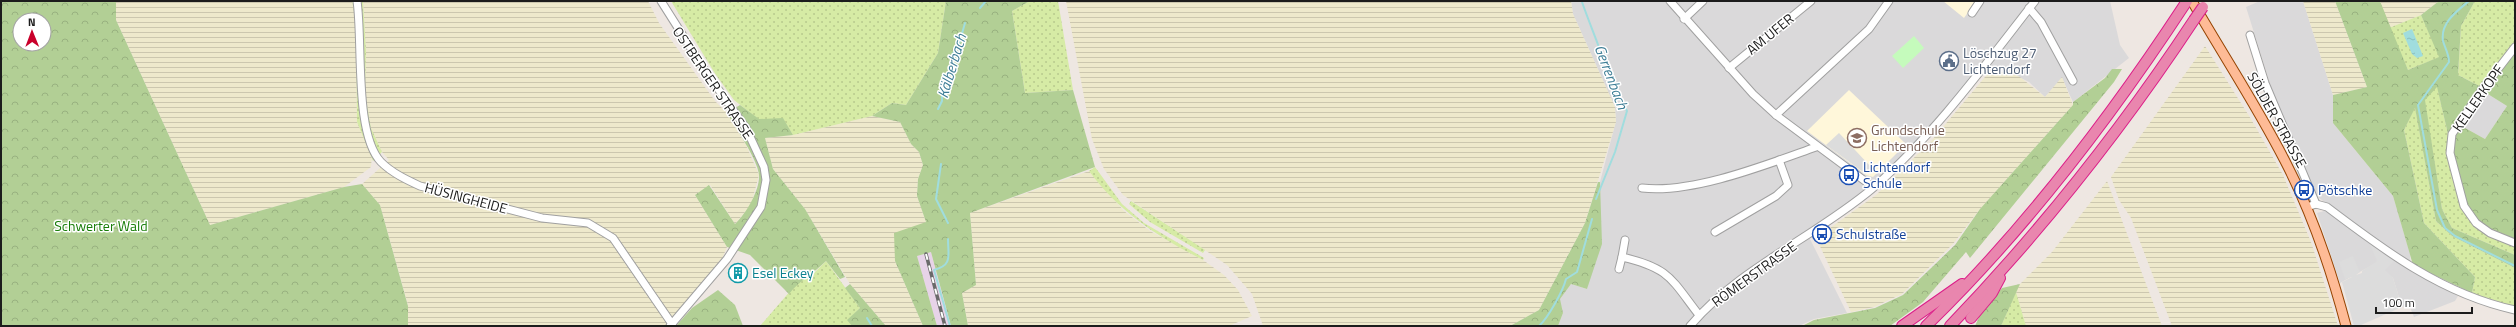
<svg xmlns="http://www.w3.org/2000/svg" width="2516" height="327" font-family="'Titillium Web',sans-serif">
  <defs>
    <pattern id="farmland-rules" width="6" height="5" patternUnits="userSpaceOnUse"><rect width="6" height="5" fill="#eee9cc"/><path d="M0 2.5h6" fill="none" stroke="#ccc7af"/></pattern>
    <pattern id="grass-dots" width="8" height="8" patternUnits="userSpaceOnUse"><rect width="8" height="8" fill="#d6eba5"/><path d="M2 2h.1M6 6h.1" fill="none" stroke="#b7c98d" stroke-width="1.8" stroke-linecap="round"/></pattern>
    <pattern id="forest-crowns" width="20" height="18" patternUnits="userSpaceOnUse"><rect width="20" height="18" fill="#b2cf95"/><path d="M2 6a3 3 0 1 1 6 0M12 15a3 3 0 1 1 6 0" fill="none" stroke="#98b180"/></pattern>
    <pattern id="water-ripples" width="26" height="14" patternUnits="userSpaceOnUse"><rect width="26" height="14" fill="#a0ddde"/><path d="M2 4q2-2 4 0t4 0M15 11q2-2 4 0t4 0" fill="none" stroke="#89bdbe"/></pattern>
  </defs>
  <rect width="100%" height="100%" fill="#eee7e2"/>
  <g fill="#dad9da">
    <polygon points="1571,1 2110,1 2120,45 2129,58 2073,102 2062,78 2045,97 2029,82 2011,73 1990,71 1984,63 1934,124 1872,186 1806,231 1847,313 1814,319 1799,326 1558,326 1563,313 1559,299 1571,284 1587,289 1600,201 1600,182 1616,121 1615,107 1573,14"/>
    <polygon points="2260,1 2303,1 2333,95 2333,123 2393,196 2410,254 2411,271 2458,296 2455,301 2414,317 2409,305 2402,307 2393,278 2374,264 2340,283 2317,213 2324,211 2326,203 2315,195 2275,100 2246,7"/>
    <polygon points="2483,91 2507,106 2485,139 2458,124"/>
  </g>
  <g fill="#fff7da">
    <polygon points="1943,1 1976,1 1964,18"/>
    <polygon points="1849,90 1906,144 1873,177 1866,175 1807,131"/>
  </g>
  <polygon fill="#e7d3e8" points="931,252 951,326 937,326 917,256"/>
  <g fill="url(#farmland-rules)">
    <polygon points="116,1 352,1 356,23 357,122 372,155 371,167 344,187 210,225 116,20"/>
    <polygon points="363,1 648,1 659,23 715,101 727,113 746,145 759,175 751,205 735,224 710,185 695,195 727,247 722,259 666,326 408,326 408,305 380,205 362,184 389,160 382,152 371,128 365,93 366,51"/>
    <polygon points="1066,1 1571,1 1573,14 1615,107 1616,122 1585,223 1539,310 1510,326 1263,326 1252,294 1227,265 1123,195 1104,169 1092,139"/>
    <polygon points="2303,1 2335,1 2367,87 2333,95"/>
    <polygon points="2380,1 2439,1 2421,15 2389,28"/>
    <polygon points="2205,46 2251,119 2283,175 2311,242 2338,326 2172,326 2131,218 2119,200 2111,177"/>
    <polygon points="1990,71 2011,73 2020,77 2045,97 2062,77 2073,105 1980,209 1953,244 1902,294 1874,307 1851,312 1816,238 1876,195 1932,140"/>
    <polygon points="872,116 900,122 911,144 919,152 923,165 918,179 917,196 926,222 895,261 923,326 886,326 850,284 805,209 773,169 765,138 793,135"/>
    <polygon points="1089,171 1124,211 1150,231 1203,260 1224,275 1238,290 1252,316 1229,326 968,326 962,293 976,285 970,213"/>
    <polygon points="2107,181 2162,326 2026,326 2016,292 2020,284 2052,252"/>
  </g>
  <g fill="url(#grass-dots)">
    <polygon points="352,1 363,1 366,51 365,93 371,128 382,152 373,161 357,122 356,23"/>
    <polygon points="671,1 946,1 938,53 906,105 892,103 872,116 793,135 783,119 758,119 734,100 714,72"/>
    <polygon points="1030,1 1058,1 1073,90 1025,93 1012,11"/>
    <polygon points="2475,1 2515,1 2515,43 2481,87 2458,75 2461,26"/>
    <polygon points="2421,15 2440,57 2408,70 2389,28"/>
    <polygon points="2437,86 2448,134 2449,152 2515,245 2515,255 2452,228 2442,209 2424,99"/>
    <polygon points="2415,107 2436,221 2452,236 2515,268 2515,307 2472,293 2475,277 2424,223 2404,130"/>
    <path d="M1095,167L1122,204L1144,223L1204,258L1203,260C1158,237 1119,212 1089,171Z"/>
    <polygon points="1131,201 1205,250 1203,253 1150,222 1129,204"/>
    <polygon points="826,261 860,308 848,320 852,326 760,326 798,282 811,276"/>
    <polygon points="2016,292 2026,326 2001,326"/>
  </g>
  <g fill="url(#forest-crowns)" fill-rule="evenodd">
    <path d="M1,1H116V20L210,225L344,187L362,184L380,205L408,306V326H1ZM20,20H44V44H20Z"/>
    <polygon points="946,1 1030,1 1012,11 1025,93 1073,90 1095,167 970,213 976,285 962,293 968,326 951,326 931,252 917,256 937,326 923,326 895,261 894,233 926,222 917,196 918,179 923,165 919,152 911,144 900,122 872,116 892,103 906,105 938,53"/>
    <polygon points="2335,1 2380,1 2408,70 2439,57 2421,15 2439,1 2475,1 2461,26 2458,75 2483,88 2448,134 2437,87 2425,100 2442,209 2452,228 2515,255 2515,268 2452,236 2436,221 2415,108 2404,130 2424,223 2475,277 2472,293 2413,265 2393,196 2333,123 2333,95 2367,87"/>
    <polygon points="2515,52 2515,242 2476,222 2465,205 2453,152 2458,124 2485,139 2507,106 2483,91"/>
    <polygon points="2112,69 2122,69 2114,82 1970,258 1966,252 1923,302 1890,326 1802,326 1814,320 1875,308 1903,295 1955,245 1980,209 2073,105 2073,102 2105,78"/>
    <path d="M740,105L759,119L783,118L793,135L765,138L773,169L805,209L845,277L840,279L826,261C814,273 799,281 789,294L750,255L727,247L695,195L709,185L735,224C746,214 760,190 759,175C758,160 735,127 727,113Z"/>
    <polygon points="1598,182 1600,182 1602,244 1587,289 1571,284 1560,299 1563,313 1558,326 1510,326 1539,310 1585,223"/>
    <polygon points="850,284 886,326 852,326 847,320 860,308 845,288"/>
    <polygon points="2020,284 2001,326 1975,326 1980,315 2002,288"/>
    <polygon points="718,290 735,305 743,326 676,326 692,308"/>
  </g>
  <polygon fill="#c5fbbc" points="1914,36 1924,48 1903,68 1892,56"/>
  <g fill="#dcdcdc">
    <polygon points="1839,133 1871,167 1866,174 1826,145"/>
    <polygon points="2368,240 2395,260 2385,270 2393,278 2402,307 2361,325 2354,326 2342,282 2352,277 2345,279 2339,262 2353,256 2360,272 2356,275 2362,273 2362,271 2377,261"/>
  </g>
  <polygon fill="url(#water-ripples)" points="2412,29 2423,56 2417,58 2412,54 2403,33"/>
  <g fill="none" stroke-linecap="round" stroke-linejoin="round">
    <g stroke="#a0ddde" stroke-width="2">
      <path d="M2469,1C2457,11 2440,23 2443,41C2445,48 2449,54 2449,62L2418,105L2437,210L2445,228L2455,236L2515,266"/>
      <path d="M1582,2C1592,31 1605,58 1612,88L1616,91L1627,111L1615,152L1596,199"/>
      <polyline points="980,8 986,1"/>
      <polyline points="938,109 942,101 942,91 951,67 952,55 959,44 965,23"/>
      <polyline points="941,164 936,199 948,223"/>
      <path d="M948,239C948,256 953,265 934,270L950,326"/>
      <polyline points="867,318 872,326"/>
      <path d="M1539,326C1548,318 1563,291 1566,279L1577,272L1592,219"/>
    </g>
    <g stroke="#a0a0a0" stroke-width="9">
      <g id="minor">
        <path d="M357,1C363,41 354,134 381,162C392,173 407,180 420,186L542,218L588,223L613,238L672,324"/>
        <polyline points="661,1 706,72 746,128 764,167 766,180 761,207 727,259 670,326"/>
        <polyline points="1670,1 1753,94 1776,115 1873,187"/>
        <polyline points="2029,8 2041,22 2073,81"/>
        <polyline points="1972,13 1980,1"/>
        <polyline points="1684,19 1703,1"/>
        <polyline points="2250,35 2265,83 2316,204"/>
        <polyline points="2515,47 2481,91 2452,134 2450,153 2464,206 2476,223 2490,233 2515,243"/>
        <polyline points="1729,68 1811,1"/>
        <polyline points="1776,115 1869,29 1889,1"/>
        <path d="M1642,188C1693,194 1768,164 1816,147"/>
        <path d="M2307,207L2316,204L2327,207C2385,251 2442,294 2515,310"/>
        <polyline points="1715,232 1776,196 1788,185 1779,160"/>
        <path d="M1625,240L1622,257C1670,268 1671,279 1699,315"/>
        <polyline points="1619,269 1622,257"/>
        <path d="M1690,326C1739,268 1815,237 1873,188C1935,134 1985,65 2035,1"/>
      </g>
    </g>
    <g stroke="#954300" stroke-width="11">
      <path id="major" d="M2192,1C2223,55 2257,106 2285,161C2312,213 2331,269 2346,326"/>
    </g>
    <g stroke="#dc1e89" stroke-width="12">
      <g id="highway">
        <polyline points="1971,318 1992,293 2000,278"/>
        <polyline points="1902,326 1962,284"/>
        <path d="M1926,326C2026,229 2111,117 2187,1"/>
        <path d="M1950,326C2041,231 2122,129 2194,20"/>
      </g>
    </g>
    <use href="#minor" stroke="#fff" stroke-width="7"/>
    <use href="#major" stroke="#febb96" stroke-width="9"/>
    <use href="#highway" stroke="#e986ae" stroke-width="10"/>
    <g stroke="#6a6a6a" stroke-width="3.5">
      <polyline id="rail" points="926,254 945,326"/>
    </g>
    <use href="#rail" stroke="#fff" stroke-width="2" stroke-dasharray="6" stroke-linecap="butt"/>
    <g stroke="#dc1e89" stroke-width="12" stroke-linecap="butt">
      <polyline id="highway-bridge" points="2194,20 2203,7"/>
    </g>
    <use href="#highway-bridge" stroke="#e986ae" stroke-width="10"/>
  </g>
  <defs>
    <g id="civic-ring" transform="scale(1)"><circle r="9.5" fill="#fff" stroke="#5c6f8a" stroke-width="1.5"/><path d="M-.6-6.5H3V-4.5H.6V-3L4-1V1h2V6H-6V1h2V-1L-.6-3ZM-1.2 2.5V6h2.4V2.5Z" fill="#5c6f8a"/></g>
    <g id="school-ring" transform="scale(1)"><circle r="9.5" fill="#fff" stroke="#8d6e63" stroke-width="1.5"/><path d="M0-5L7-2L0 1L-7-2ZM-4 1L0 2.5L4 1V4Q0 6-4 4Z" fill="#8d6e63"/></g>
    <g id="bus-ring" transform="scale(1)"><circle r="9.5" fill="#fff" stroke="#1a4fb4" stroke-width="1.5"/><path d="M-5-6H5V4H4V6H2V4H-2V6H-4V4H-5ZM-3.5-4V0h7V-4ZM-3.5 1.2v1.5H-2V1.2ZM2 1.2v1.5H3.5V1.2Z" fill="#1a4fb4"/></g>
    <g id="building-ring" transform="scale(1)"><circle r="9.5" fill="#fff" stroke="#0f9aa8" stroke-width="1.5"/><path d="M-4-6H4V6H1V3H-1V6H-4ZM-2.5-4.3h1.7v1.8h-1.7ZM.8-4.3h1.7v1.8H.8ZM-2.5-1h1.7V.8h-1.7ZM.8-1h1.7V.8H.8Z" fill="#0f9aa8"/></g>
  </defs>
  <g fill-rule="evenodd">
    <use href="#civic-ring" x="1949" y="61"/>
    <use href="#school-ring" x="1857" y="138"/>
    <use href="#bus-ring" x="1849" y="175"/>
    <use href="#bus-ring" x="2304" y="190"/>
    <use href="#bus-ring" x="1822" y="234"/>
    <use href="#building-ring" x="738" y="273"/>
  </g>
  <g text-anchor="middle" stroke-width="3" stroke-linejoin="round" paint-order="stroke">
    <g font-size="14" fill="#1c1c1c" stroke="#fff">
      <text transform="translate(1770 34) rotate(-39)" y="5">AM UFER</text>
      <text transform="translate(713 83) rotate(56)" y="5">OSTBERGER STRASSE</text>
      <text transform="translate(2478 98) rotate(-55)" y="5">KELLERKOPF</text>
      <text transform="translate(2277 120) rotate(61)" y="5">SÖLDER STRASSE</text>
      <text transform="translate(466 198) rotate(15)" y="5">HÜSINGHEIDE</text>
      <text transform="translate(1754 274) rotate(-36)" y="5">RÖMERSTRASSE</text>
    </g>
    <g font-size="14" fill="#4e5e75" stroke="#fff" text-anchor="start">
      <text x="1963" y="58">Löschzug 27<tspan x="1963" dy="16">Lichtendorf</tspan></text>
    </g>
    <g font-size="14" fill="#785e54" stroke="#fff" text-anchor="start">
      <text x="1871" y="135">Grundschule<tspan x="1871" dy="16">Lichtendorf</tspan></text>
    </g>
    <g font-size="14" fill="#164399" stroke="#fff" text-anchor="start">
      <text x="1863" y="172">Lichtendorf<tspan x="1863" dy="16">Schule</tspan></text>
      <text x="2318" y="195">Pötschke</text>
      <text x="1836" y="239">Schulstraße</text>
    </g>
    <g font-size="14" fill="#177d08" stroke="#fff">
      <text x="101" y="231">Schwerter Wald</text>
    </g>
    <g font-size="14" fill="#0d838f" stroke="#fff" text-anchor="start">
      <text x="752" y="278">Esel Eckey</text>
    </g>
    <g font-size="15" font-style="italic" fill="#3e7e96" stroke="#fff">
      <text transform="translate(952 66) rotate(-73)" y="5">Kälberbach</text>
      <text transform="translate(1611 77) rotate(69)" y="5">Gerrenbach</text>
    </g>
  </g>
  <rect width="2516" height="327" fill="none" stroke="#1c1c1c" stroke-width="4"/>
  <g transform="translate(32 32) rotate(359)"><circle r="19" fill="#ffffff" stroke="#a4a4a4"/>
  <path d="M0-3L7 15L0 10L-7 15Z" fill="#c9002b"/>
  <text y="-6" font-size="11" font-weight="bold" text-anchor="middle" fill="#1c1c1c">N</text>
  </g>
  <path d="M2376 307v6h96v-6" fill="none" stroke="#1c1c1c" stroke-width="2"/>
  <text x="2382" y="307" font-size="12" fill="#1c1c1c" stroke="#ffffff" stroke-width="3" paint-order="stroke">100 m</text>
</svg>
